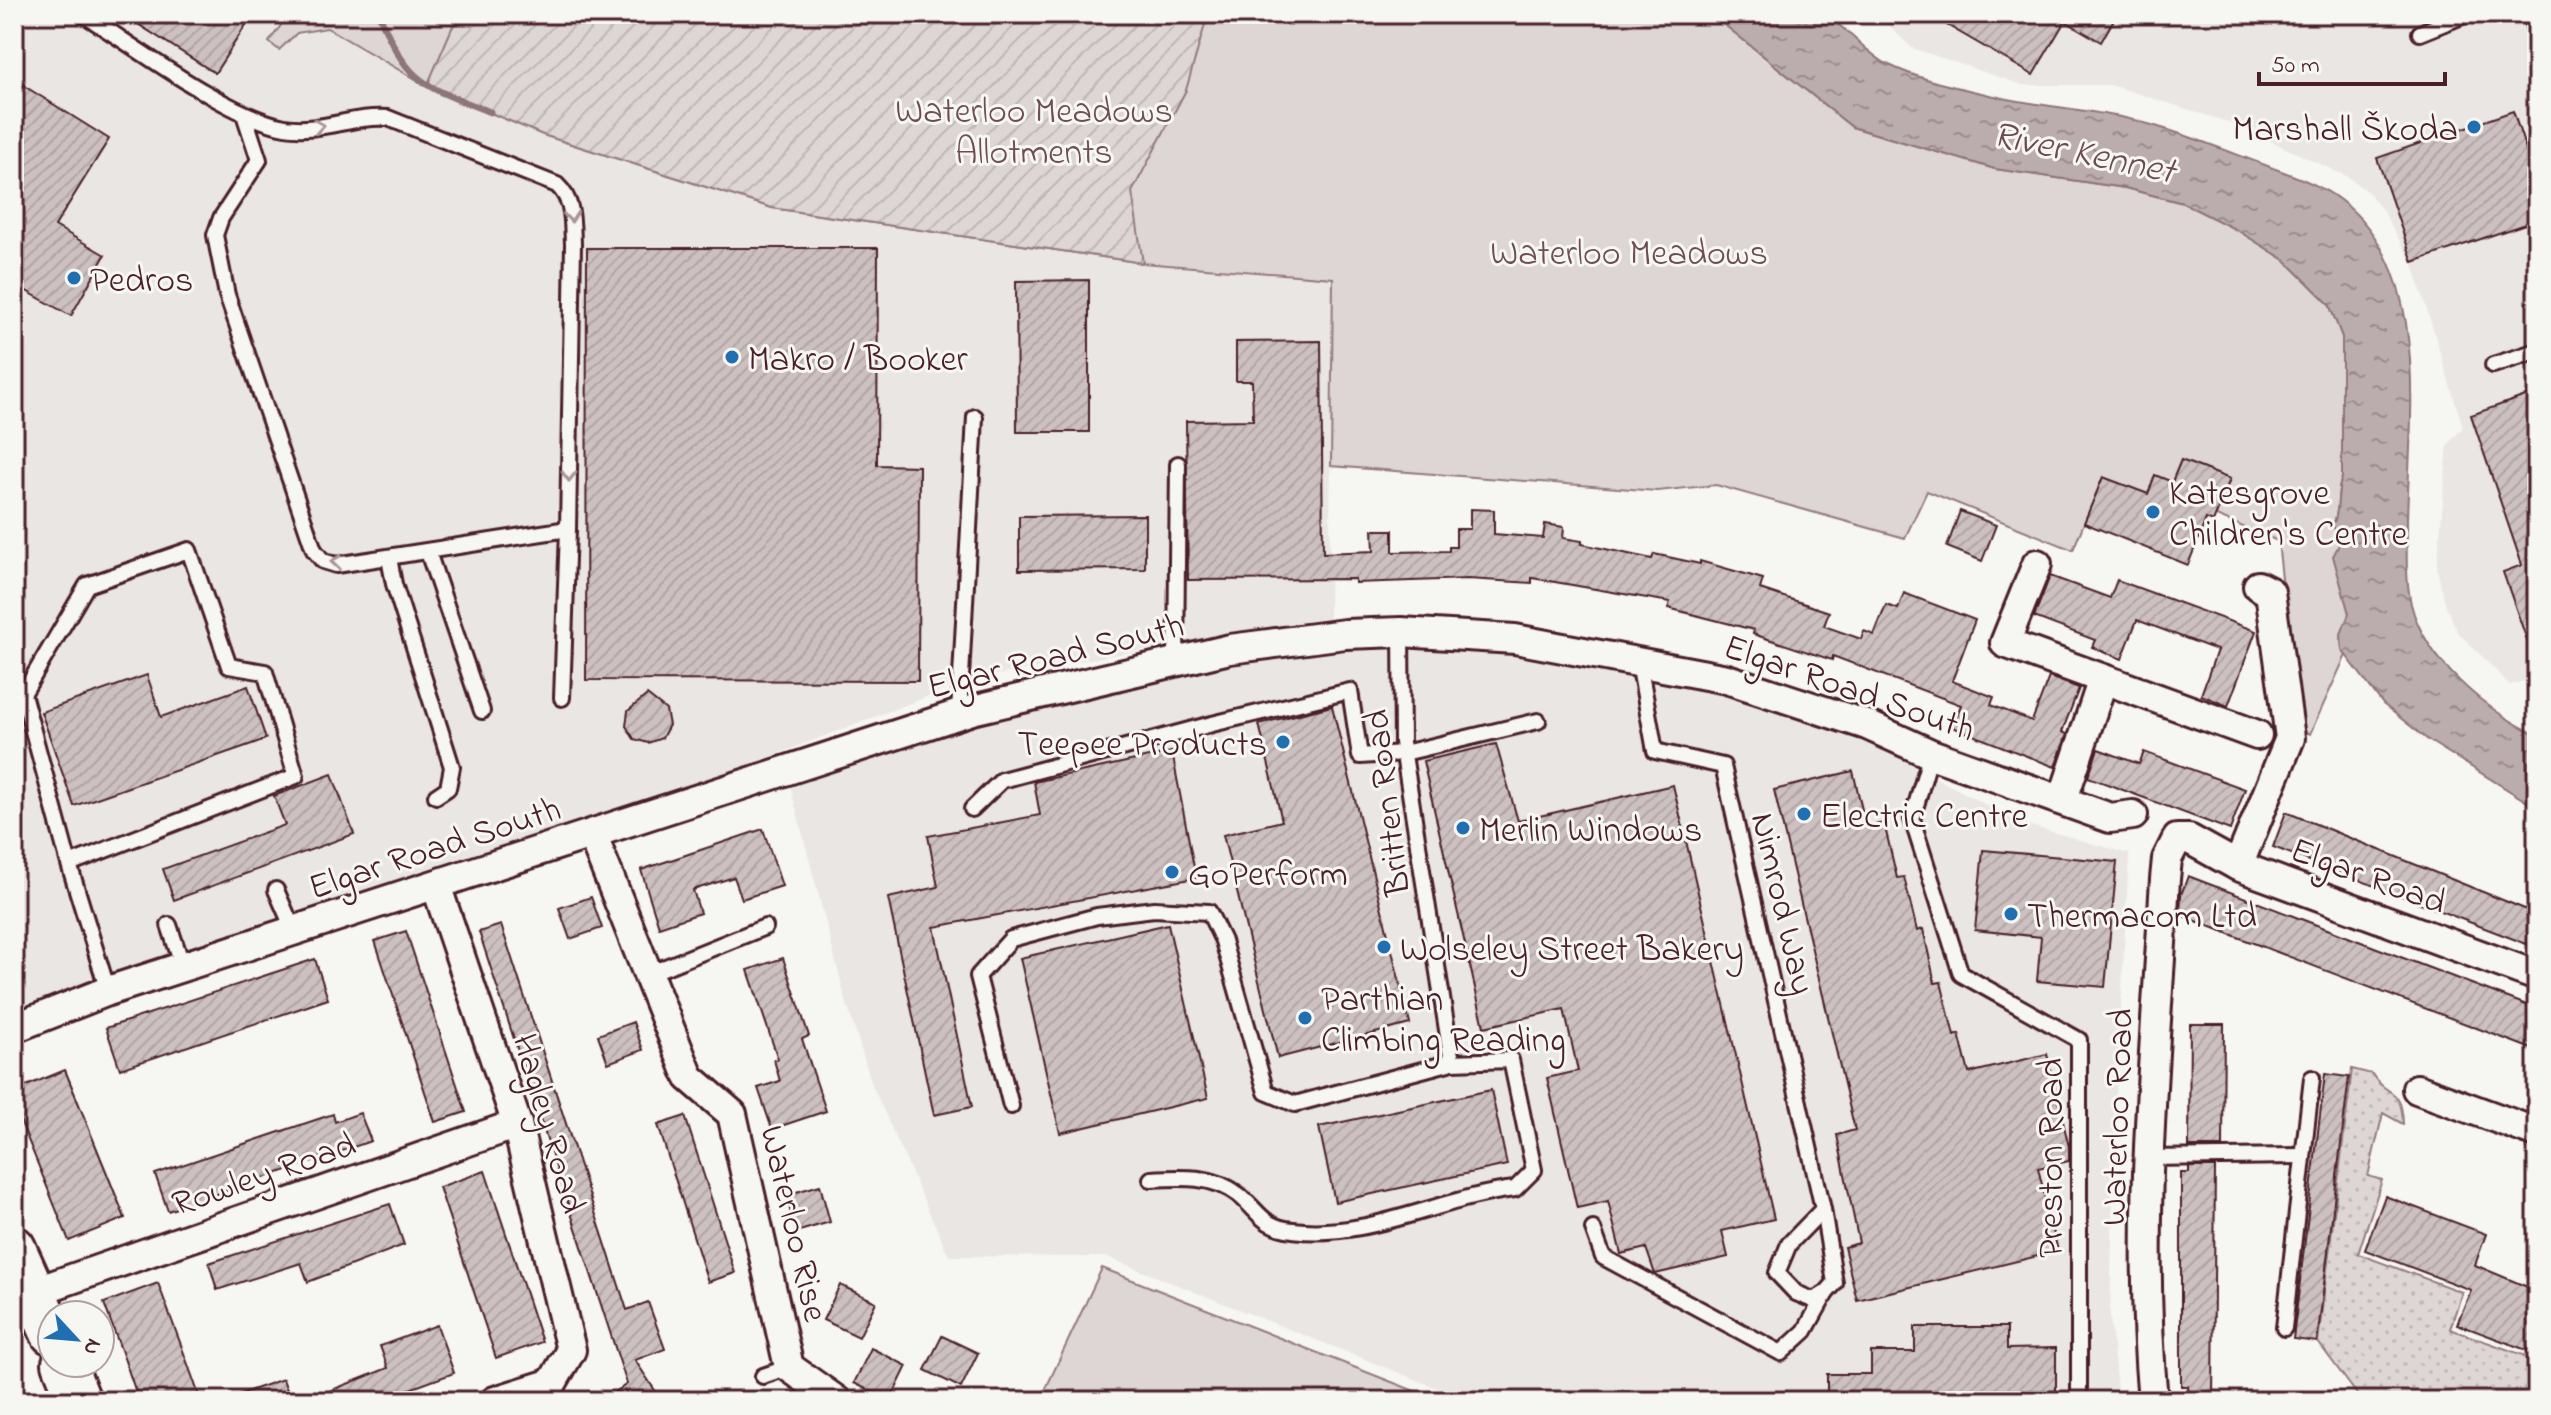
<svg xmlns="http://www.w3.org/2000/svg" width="2551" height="1415" font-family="'Indie Flower',sans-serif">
  <defs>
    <pattern id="grass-dots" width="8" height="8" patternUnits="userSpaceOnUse" patternTransform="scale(2)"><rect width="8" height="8" fill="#ddd6d5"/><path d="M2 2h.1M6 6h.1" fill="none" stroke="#bfb7b7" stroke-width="1.8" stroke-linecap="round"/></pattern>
    <pattern id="garden-furrows" width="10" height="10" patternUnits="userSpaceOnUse" patternTransform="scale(2)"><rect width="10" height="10" fill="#ddd6d5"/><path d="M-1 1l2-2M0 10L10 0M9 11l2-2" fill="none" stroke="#bfb7b7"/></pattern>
    <pattern id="water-ripples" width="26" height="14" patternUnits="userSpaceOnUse" patternTransform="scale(2)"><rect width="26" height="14" fill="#bbadae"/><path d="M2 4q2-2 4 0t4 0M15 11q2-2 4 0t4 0" fill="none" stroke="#9a8c8e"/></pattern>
    <pattern id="building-hatch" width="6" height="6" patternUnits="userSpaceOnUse" patternTransform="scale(2)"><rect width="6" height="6" fill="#ccc1c0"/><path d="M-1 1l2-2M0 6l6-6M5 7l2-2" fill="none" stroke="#b1a5a5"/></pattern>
  </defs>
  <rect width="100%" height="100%" fill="#f6f6f2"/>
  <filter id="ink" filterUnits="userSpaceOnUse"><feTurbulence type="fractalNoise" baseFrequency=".0125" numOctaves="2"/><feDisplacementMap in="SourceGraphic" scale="16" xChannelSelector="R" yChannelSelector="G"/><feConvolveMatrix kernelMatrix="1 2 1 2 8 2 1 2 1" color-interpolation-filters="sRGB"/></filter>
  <g filter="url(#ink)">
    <g fill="#e9e6e3">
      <polygon points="14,14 289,14 269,42 327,28 427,86 543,135 675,178 1143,263 1333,278 1329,618 973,679 590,826 14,1008"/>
      <polygon points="1877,14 2537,14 2537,677 2510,685 2458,632 2446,606 2437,569 2448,445 2463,427 2413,264 2383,211 2369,193 2348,177 2234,124 2111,85 2023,85 1912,48"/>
      <polygon points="1388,637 1634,652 1891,754 2020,823 2129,854 2115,1117 2110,1316 2118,1401 1470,1401 1107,1257 949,1256 873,1087 846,1001 789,781 987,707 1240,649"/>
    </g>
    <path fill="url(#grass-dots)" stroke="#947a80" stroke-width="2" d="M2352,1069L2372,1074C2386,1098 2402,1084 2403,1124L2383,1113L2368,1176L2382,1180L2358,1254L2462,1292L2450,1329L2537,1360V1401H2362L2318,1342Z"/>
    <g fill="#ddd6d5" stroke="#947a80" stroke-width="2">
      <path d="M289,14H1711L1852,127L1995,169L2125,188L2183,203L2237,230L2285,260L2329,304L2342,337V478C2335,495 2341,509 2333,525C2344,541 2335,558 2339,575C2342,588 2350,599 2349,612C2348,627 2334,640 2346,655L2310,734L2298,728L2278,541L2216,516L2230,479L2181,460L2172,482L2155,475L2148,494L2103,477L2073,550L1927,491L1905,538L1716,485L1657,491L1331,466L1333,278L1143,263L772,208L543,135L427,86L327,28L297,33L279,50L269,42Z"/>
      <polygon points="1102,1268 1440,1401 1040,1401"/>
    </g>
    <polygon fill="url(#garden-furrows)" stroke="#947a80" stroke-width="2" points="458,14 1208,14 1186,90 1132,192 1143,263 772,208 543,135 427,86"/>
    <path fill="url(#water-ripples)" stroke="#8e747a" stroke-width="2" d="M1711,14C1733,14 1803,9 1820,14C1841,20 1865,53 1887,64C1922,81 1960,88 1998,97C2040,106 2083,109 2125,118C2173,129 2219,148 2265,165C2291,175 2318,183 2340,200C2433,270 2409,419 2407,521C2407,548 2405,577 2411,604C2425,661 2487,711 2537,735V808L2428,740L2383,704L2342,650L2341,634L2349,614L2333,556L2340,543L2333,525C2341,509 2335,495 2342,478V337L2329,304L2285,260L2237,230L2183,203L2125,188L1995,169L1852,127Z"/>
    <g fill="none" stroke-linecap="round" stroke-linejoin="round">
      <path stroke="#8e747a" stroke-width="7" d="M379,14C408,85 423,85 490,112"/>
    </g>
    <g fill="url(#building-hatch)" stroke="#4a1f2b" stroke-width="2">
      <polygon points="122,14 253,14 215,73"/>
      <polygon points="1928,14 2117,14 2101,42 2065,21 2033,75"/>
      <polygon points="21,84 109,139 55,226 105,255 71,316 14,284 14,95"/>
      <polygon points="2513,111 2537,183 2537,220 2413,262 2377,158"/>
      <polygon points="587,248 878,248 877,465 919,466 918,681 586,680"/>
      <polygon points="1089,280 1089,432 1017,432 1016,281"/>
      <polygon points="1321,341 1323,553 1374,551 1373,530 1393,530 1393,552 1449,551 1449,547 1456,547 1456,529 1470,529 1470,509 1494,510 1494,534 1543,538 1545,524 1564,527 1563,538 1582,541 1582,544 1652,559 1654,554 1700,564 1700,561 1763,579 1760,589 1829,612 1824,626 1861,639 1864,631 1874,635 1886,605 1898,609 1904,593 1975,620 1952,681 1994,697 1991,705 2032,721 2049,677 2079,688 2062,732 2067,734 2055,767 1952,727 1961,705 1833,656 1832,660 1753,634 1754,630 1668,608 1670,602 1532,578 1532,583 1468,579 1355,583 1355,579 1188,580 1186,421 1253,420 1252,381 1236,381 1236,342"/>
      <polygon points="2537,392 2537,659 2534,660 2503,572 2522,565 2471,415"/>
      <polygon points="2181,460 2230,479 2213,522 2206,519 2188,565 2084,523 2103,477 2148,494 2155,475 2172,482"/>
      <polygon points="1960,511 1996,525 1982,561 1947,547"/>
      <polygon points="1145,515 1145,569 1019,570 1019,516"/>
      <polygon points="2050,576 2110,598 2117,580 2256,631 2228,706 2201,695 2217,650 2137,620 2122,659 2092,647 2095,640 2034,617"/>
      <polygon points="147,675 161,717 248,686 266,739 74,806 41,712"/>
      <polygon points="647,695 666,710 669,725 662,738 648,743 634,739 626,726 628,711"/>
      <polygon points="1332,706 1410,1024 1278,1058 1223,835 1282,821 1259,724"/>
      <polygon points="1496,744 1518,821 1673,785 1774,1219 1722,1231 1728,1257 1655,1274 1646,1248 1621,1254 1608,1201 1577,1208 1547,1078 1578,1071 1564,1009 1484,1027 1423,761"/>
      <polygon points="2098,749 2139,764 2144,752 2245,789 2230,830 2088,777"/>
      <polygon points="1172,752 1196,878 934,927 972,1107 934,1115 888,898 938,887 928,836 1040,815 1034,782"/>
      <polygon points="1853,771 1866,827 1884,823 1897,878 1904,877 1917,931 1923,929 1935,983 1941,982 1954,1036 1959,1034 1969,1073 2047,1054 2069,1147 2069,1161 2038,1168 2058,1251 1857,1300 1844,1247 1859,1243 1837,1135 1855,1130 1774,790"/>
      <polygon points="332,774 354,834 174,900 163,869 285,825 274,796"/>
      <polygon points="2286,812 2537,914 2537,948 2273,847"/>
      <polygon points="763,829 782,886 742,899 734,877 693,890 700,913 659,927 641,870"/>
      <polygon points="1983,850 2117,862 2105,987 2037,981 2041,937 1975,930"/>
      <polygon points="2188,876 2537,1009 2537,1051 2180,915 2181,895"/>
      <polygon points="591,897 602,928 570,939 559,908"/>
      <polygon points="1168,924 1208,1098 1060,1133 1020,958"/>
      <polygon points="501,925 627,1310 648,1302 665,1349 635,1360 662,1401 602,1401 627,1384 479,932"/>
      <polygon points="406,931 466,1112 435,1122 375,941"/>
      <polygon points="783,958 809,1036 802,1039 826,1111 772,1129 758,1088 780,1081 774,1060 778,1059 748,970"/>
      <polygon points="315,959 328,999 120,1069 106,1028"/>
      <polygon points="633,1022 643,1050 608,1063 598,1035"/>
      <polygon points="2190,1024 2224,1024 2223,1147 2189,1147"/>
      <polygon points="65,1070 125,1218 69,1241 14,1105 14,1091"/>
      <polygon points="2325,1074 2349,1077 2317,1342 2293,1339"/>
      <polygon points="1491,1090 1507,1165 1335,1202 1319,1127"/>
      <polygon points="360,1113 371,1141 168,1211 155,1174 333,1114 335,1122"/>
      <polygon points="685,1116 735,1273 708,1282 658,1125"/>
      <polygon points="2189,1167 2215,1167 2213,1401 2189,1401 2188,1386 2181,1386 2181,1173 2189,1173"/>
      <polygon points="485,1171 542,1342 496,1358 439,1187"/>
      <polygon points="820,1185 830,1222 796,1232 786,1195"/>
      <polygon points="2385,1196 2486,1234 2475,1265 2537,1291 2537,1354 2457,1324 2471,1290 2365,1250"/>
      <polygon points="390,1204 404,1245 308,1282 301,1263 217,1290 209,1263"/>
      <polygon points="158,1283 181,1345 201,1401 139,1401 124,1358 104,1303"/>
      <polygon points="840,1285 876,1302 859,1337 823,1320"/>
      <polygon points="437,1325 454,1373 377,1401 304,1401 388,1368 380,1346"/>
      <polygon points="1915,1327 2007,1327 2007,1349 2056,1348 2056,1401 1827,1401 1827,1374 1871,1374 1871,1352 1915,1352"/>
      <polygon points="942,1336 978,1353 961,1388 925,1370"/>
      <polygon points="871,1348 907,1366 890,1401 854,1383"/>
      <polygon points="283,1379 291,1401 230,1401 229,1398"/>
    </g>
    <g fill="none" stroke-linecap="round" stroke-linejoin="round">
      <g stroke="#4a1f2b" stroke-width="20">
        <g id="service">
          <path d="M83,14C134,46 230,118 285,127C320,133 354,115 388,118L557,185C574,201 572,221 573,244L568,529L336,565L323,561L314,550L227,295L215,235L221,218L259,160L244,114"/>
          <polyline points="2530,14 2537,34"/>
          <polyline points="2420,33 2467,14"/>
          <polyline points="2493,365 2537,351"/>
          <polyline points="428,552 482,711"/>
          <polyline points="389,558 394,584 452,767 448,788 436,796"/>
          <polyline points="1401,632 1402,742 1452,1062"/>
          <polyline points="1176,662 1178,464"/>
          <polyline points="1639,663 1655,751 1723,766 1823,1209 1835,1283 1826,1293 1813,1300 1796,1293 1777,1273 1789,1244 1823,1209"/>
          <polyline points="562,698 568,529"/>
          <polyline points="959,714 975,417"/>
          <polyline points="1931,754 1912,819 1961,974 2079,1040 2079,1401"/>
          <polyline points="972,809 1002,780 1212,724 1350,691 1360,756 1404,753 1538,721"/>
          <polyline points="69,864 23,694 87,585 189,550 229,666 265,672 296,776 69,864 108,991"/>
          <polyline points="276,890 294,931"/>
          <polyline points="169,925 183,967"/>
          <polyline points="648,974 765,927"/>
          <path d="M1011,1106L978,976L1011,939L1097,916L1154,909L1209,912L1223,941L1266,1092L1295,1104L1452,1062L1511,1060L1534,1170L1515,1189C1442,1197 1368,1240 1293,1230C1262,1227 1260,1212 1239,1195C1213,1175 1182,1177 1151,1179"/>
          <polyline points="2148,1158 2303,1156"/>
          <polyline points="1593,1229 1603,1257 1781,1353 1805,1331 1826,1293"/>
          <polyline points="2284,1328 2312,1078"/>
          <polyline points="763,1376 789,1367"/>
        </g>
      </g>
      <g stroke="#4a1f2b" stroke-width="34">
        <g id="minor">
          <polyline points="2037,564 2005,643 2257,735"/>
          <polyline points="2063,799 2103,679"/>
          <polyline points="592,834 689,1077 732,1114 789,1367 837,1401"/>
          <polyline points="2238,866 2290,738 2270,592 2258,586"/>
          <polyline points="436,885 517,1124 571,1350 552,1383"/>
          <polyline points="14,1028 108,991 972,710 1230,649 1345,634 1401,632 1515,639 1727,679 1867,725 1931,754 2110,818 2133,815"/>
          <polyline points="2417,1089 2537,1133"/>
          <polyline points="34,1292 517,1124"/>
          <polyline points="495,1401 552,1383"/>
          <path d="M2153,1401C2137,1228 2155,1052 2165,879L2167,859L2177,839H2189L2238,866L2537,976"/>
        </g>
      </g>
      <g stroke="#4a1f2b" stroke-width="48">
        <g id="secondary">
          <polyline points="14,1248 52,1333"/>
          <polyline points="64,1363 79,1401"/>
        </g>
      </g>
      <use href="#service" stroke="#f6f6f2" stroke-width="14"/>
      <use href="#minor" stroke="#f6f6f2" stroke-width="28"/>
      <use href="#secondary" stroke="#f6f6f2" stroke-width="42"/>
    </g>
    <defs><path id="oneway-chevron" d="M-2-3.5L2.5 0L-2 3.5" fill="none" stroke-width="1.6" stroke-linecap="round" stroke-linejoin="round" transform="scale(2)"/></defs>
    <g stroke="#a99598">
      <use href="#oneway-chevron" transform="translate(319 126) rotate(-9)"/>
      <use href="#oneway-chevron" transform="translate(571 217) rotate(84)"/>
      <use href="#oneway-chevron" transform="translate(569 476) rotate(91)"/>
      <use href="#oneway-chevron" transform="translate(336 562) rotate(-174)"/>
    </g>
  </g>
  <g fill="#1f6fb2" stroke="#f6f6f2" stroke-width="3">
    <circle cx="2474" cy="127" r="8"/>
    <circle cx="74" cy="278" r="8"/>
    <circle cx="732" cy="357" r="8"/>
    <circle cx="2153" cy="512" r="8"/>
    <circle cx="1283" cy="742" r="8"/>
    <circle cx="1804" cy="814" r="8"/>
    <circle cx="1463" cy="828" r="8"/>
    <circle cx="1172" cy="872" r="8"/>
    <circle cx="2011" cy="914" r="8"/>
    <circle cx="1384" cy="947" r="8"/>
    <circle cx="1305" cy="1018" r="8"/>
  </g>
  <g text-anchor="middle" stroke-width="6" stroke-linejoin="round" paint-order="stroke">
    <g font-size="36" fill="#6f4d56" stroke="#f6f6f2">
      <text x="1034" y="122">Waterloo Meadows<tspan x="1034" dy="41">Allotments</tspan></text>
      <text x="1629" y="264">Waterloo Meadows</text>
    </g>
    <g font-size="36" fill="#4a1f2b" stroke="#f6f6f2" text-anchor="start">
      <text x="2458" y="140" text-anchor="end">Marshall Škoda</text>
      <text x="90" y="291">Pedros</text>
      <text x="748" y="370">Makro / Booker</text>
      <text x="2169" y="504">Katesgrove<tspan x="2169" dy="41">Children's Centre</tspan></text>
      <text x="1267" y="755" text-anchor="end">Teepee Products</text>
      <text x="1820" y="827">Electric Centre</text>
      <text x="1479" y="841">Merlin Windows</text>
      <text x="1188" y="885">GoPerform</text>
      <text x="2027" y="927">Thermacom Ltd</text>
      <text x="1400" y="960">Wolseley Street Bakery</text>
      <text x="1321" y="1010">Parthian<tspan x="1321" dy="41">Climbing Reading</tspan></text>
    </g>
    <g font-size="36" fill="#4a1f2b" stroke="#f6f6f2">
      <text transform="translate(1055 654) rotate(-14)" y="13">Elgar Road South</text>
      <text transform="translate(1850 686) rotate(19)" y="13">Elgar Road South</text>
      <text transform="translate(1385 803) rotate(-97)" y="13">Britten Road</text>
      <text transform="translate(434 846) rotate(-18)" y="13">Elgar Road South</text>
      <text transform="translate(2369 874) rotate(20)" y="13">Elgar Road</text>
      <text transform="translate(1785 903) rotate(77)" y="13">Nimrod Way</text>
      <text transform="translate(2115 1117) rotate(-88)" y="13">Waterloo Road</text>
      <text transform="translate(551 1123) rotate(74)" y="13">Hagley Road</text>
      <text transform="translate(2049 1158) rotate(-90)" y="13">Preston Road</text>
      <text transform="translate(263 1172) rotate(-19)" y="13">Rowley Road</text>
      <text transform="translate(796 1223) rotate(77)" y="13">Waterloo Rise</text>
    </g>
    <g font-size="38" font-style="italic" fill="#6c4a52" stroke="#f6f6f2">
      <text transform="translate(2084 151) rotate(12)" y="13">River Kennet</text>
    </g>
  </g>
  <rect width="2551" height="1415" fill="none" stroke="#f6f6f2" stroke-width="48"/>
  <rect x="24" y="24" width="2503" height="1367" fill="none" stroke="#4a1f2b" stroke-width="3" filter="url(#ink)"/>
  <g transform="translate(76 1339) rotate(116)"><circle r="38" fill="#f6f6f2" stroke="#b1a0a2" stroke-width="2"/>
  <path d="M0-6L14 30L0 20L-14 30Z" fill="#1f6fb2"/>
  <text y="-12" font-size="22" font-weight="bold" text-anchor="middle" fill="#4a1f2b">N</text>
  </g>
  <path d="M2259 72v12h186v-12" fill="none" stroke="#4a1f2b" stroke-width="4"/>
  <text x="2271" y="72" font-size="24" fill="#4a1f2b" stroke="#f6f6f2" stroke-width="6" paint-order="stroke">50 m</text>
</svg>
